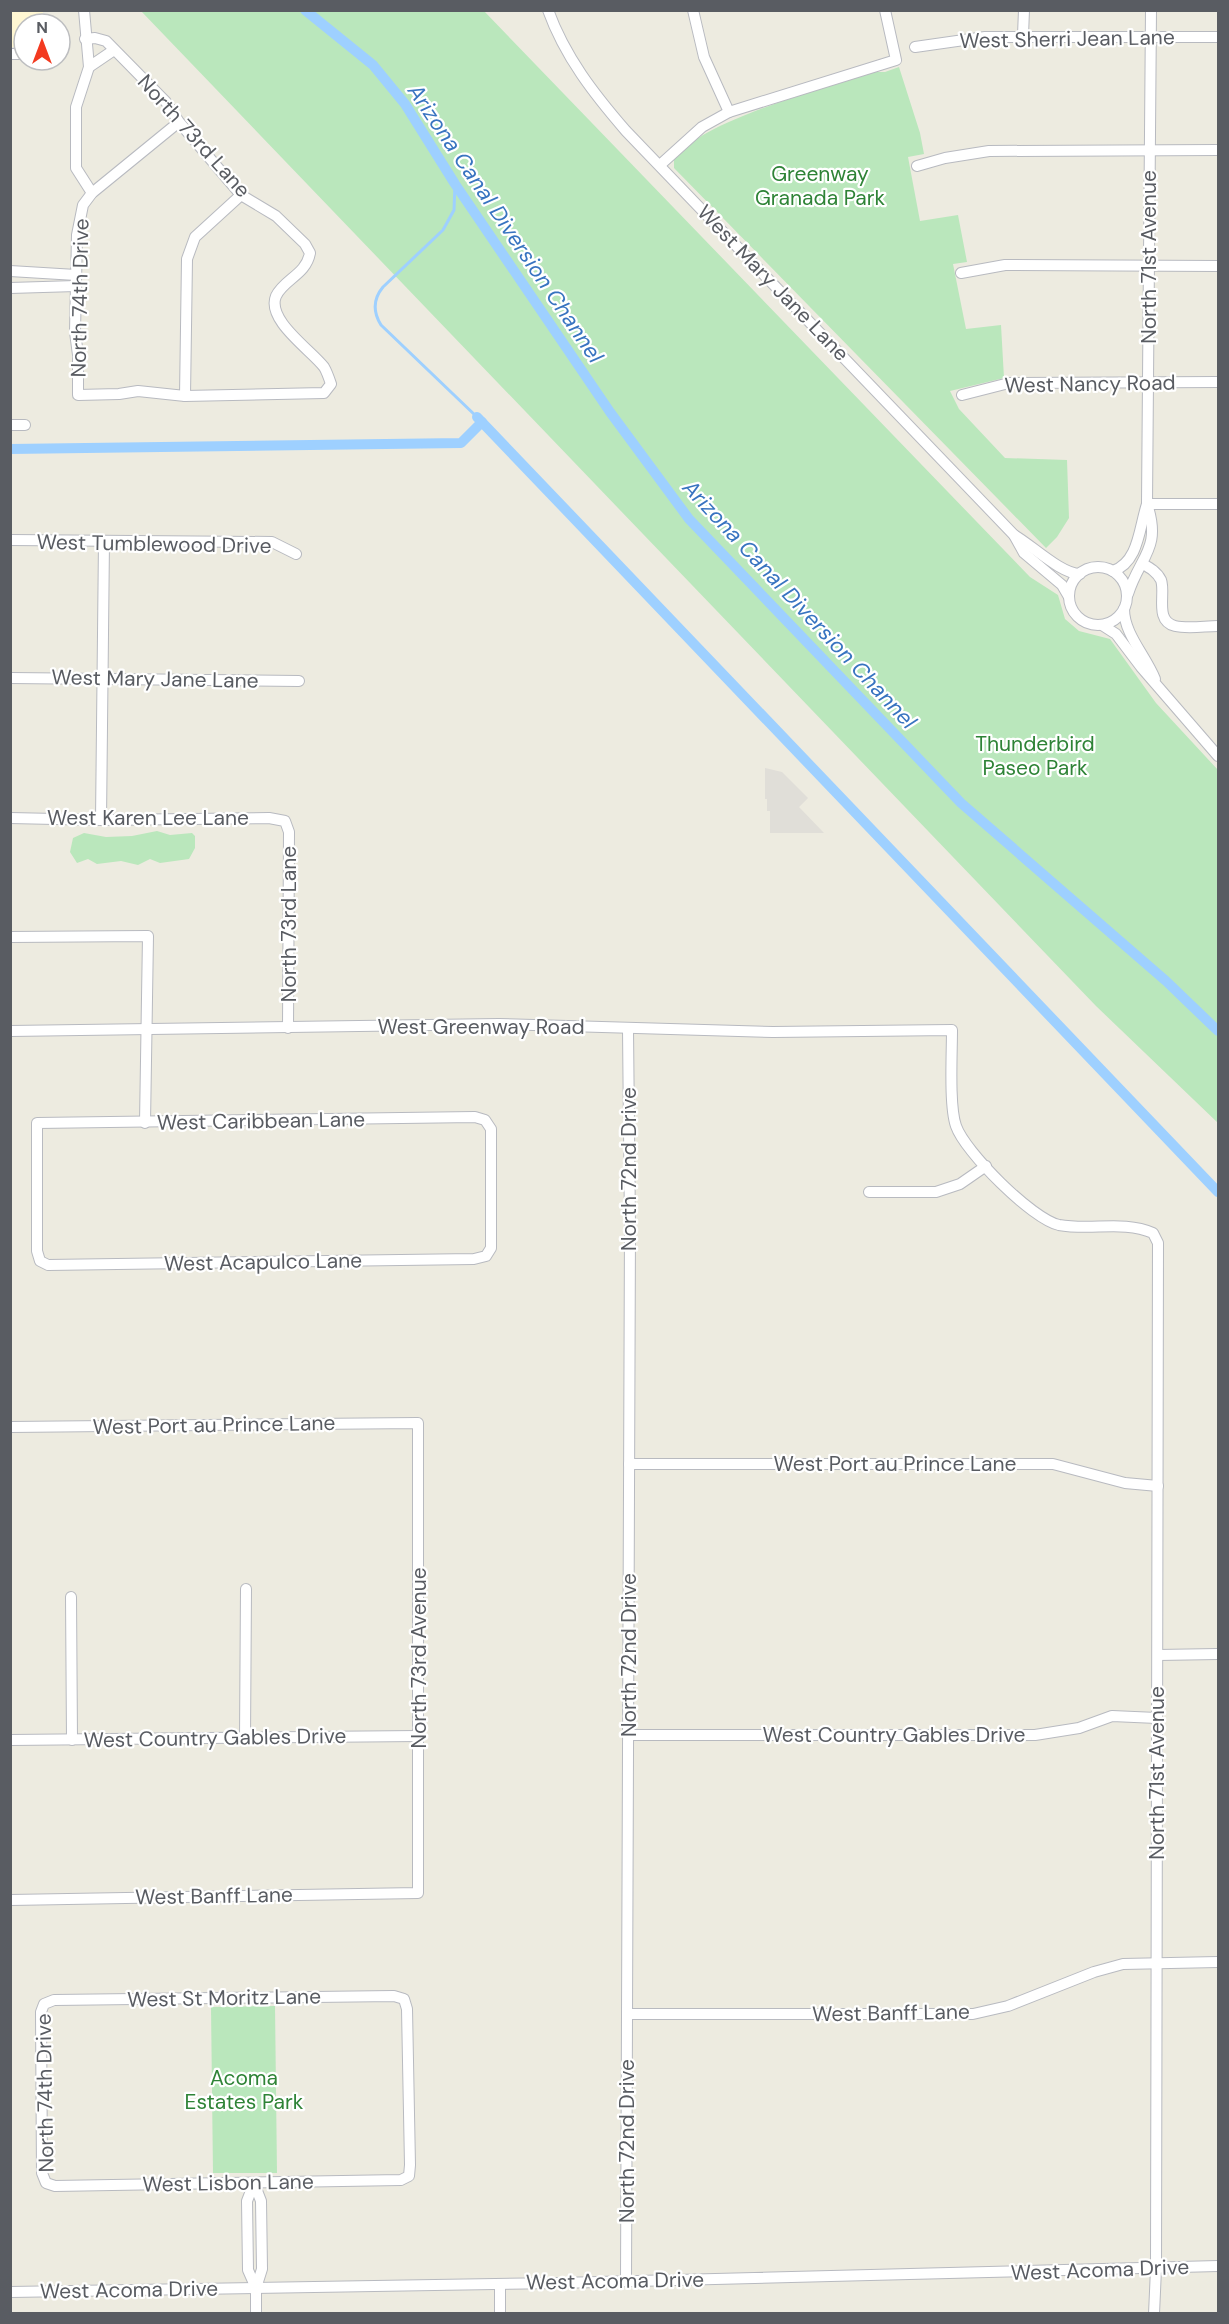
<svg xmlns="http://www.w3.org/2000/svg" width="1229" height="2324" font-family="'DM Sans',sans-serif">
  <rect width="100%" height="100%" fill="#edebe0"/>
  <polygon fill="#fff7d3" points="11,10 43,11 42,24 24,24 24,47 11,47"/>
  <polygon fill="#e0ded8" points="765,768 782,772 808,798 799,807 824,833 770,833 770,811 767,811 767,799 765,799"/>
  <g fill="#bae7bc">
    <polygon points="141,11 484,11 1030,577 1058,595 1065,619 1079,631 1110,639 1156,703 1218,770 1218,1123 1096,1006"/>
    <path d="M899,67L920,133L924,154L908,157L920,221L958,215L967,262L953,264L966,329L1001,325L1004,378L950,391L959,409L1005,458L1067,460L1069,518L1057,537L1046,548L674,168V160C699,120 828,88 875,72H885Z"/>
    <polygon points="157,831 170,835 192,833 195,836 195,848 189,859 160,863 150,859 138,865 121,861 97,864 88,859 77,863 70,852 73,838 84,833 106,837 132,836"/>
    <polygon points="275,2006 277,2173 213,2173 211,2007"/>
  </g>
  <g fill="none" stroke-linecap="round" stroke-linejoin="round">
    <path stroke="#9ed0ff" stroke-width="3" d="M455,184L454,210L443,230L383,287C373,299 373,312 381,325L477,417"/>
    <g stroke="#9ed0ff" stroke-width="10">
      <polyline points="305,10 373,65 405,104 455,184 610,412 689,519 961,803 1166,981 1218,1031"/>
      <polyline points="477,417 1218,1192"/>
      <polyline points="10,449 461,443 482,422"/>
    </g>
    <g stroke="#b8bac0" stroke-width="12">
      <g id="minor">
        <polyline points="84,10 89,67 76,107 76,168 92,193"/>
        <path d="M548,10C565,57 594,94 626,131L1014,535L1024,553L1062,585L1069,597"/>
        <polyline points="693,10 704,57 729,112"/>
        <polyline points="1023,35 1024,10"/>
        <path d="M85,39L95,38L106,41L166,102L179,122L241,195L276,216L305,244L310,253C306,275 284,279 276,296C266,320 311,350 324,367C327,372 329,378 331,384L324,393L185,396L138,391L119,394L78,395V355L75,332L77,235L83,205L92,193L179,122"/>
        <polyline points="915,47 985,37 1218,37"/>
        <polyline points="10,54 24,54"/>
        <polyline points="89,67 114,50"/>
        <polyline points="660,165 702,127 729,112 896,60 885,10"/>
        <polyline points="917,166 945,158 989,151 1218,150"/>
        <polyline points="10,271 76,275"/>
        <polyline points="961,273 1005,265 1218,266"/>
        <polyline points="10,288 76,286"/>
        <polyline points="962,395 1009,383 1218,382"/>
        <polyline points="185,396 187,259 195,237 241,195"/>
        <polyline points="10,425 25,425"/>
        <polyline points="1147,504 1218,504"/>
        <path d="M1014,535C1033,546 1061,574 1080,574"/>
        <polyline points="10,540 272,542 296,554"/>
        <path d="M1143,564C1150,568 1157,572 1161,580C1166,593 1154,621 1175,626C1188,629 1205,626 1218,626"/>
        <circle cx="1098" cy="596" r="29"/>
        <path d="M1113,571C1139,562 1139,528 1147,504L1151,10"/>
        <path d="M1128,594C1140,556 1162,549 1147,504"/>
        <path d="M1124,609C1124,634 1146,656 1155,679"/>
        <polyline points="1102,625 1116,634 1141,667 1218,756"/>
        <polyline points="10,678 299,681"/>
        <polyline points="10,818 101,820 269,818 285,821 289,832 288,1028"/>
        <polyline points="101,820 104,541"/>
        <polyline points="10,937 148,936 145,1123"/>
        <path d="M10,1031L499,1024L773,1032L952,1030C952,1054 949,1106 956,1126C965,1152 1032,1219 1059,1225C1091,1231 1123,1220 1153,1233L1158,1243L1156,2269L1154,2314"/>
        <polygon points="475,1117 485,1120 491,1129 491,1248 486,1256 474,1259 48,1265 40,1261 37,1251 37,1123"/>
        <polyline points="869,1192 936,1192 960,1184 986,1166"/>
        <polyline points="10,1427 418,1423 418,1893 10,1900"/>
        <polyline points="629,1464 1053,1464 1125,1483 1158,1486"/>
        <polyline points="71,1597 72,1740"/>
        <polyline points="1158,1655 1218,1654"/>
        <polyline points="629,1735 1035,1735 1079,1728 1112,1716 1157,1718"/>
        <polyline points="245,1738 246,1589"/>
        <polyline points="10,1740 419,1736"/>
        <polygon points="394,1996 404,1999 407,2009 410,2165 409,2176 401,2180 55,2186 46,2183 42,2173 41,2012 44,2004 54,2000"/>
        <polyline points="628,2014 973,2014 1008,2006 1094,1972 1123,1964 1218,1962"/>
        <polyline points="254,2183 261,2201 262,2269 256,2288 256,2314"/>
        <polyline points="254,2183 247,2201 248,2270 256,2288"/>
        <polyline points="626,2281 630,1229 628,1029"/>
        <polyline points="10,2292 559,2283 1218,2266"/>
        <polyline points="500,2314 500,2284"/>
      </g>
    </g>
    <use href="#minor" stroke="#fff" stroke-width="10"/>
  </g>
  <g text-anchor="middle" stroke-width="4.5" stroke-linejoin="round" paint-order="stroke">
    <g font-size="21" fill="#595c62" stroke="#fff">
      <text transform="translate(1067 39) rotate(-1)" y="7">West Sherri Jean Lane</text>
      <text transform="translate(194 136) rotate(48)" y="7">North 73rd Lane</text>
      <text transform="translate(1149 257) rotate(-90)" y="7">North 71st Avenue</text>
      <text transform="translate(773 283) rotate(46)" y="7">West Mary Jane Lane</text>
      <text transform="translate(80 298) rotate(-89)" y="7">North 74th Drive</text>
      <text transform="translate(1090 384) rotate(-1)" y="7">West Nancy Road</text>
      <text transform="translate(154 544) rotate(1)" y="7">West Tumblewood Drive</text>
      <text transform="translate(155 679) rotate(1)" y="7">West Mary Jane Lane</text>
      <text x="148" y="825">West Karen Lee Lane</text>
      <text transform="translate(289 924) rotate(-90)" y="7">North 73rd Lane</text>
      <text x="481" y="1034">West Greenway Road</text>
      <text transform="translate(261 1121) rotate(-1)" y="7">West Caribbean Lane</text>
      <text transform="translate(629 1169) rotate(-90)" y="7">North 72nd Drive</text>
      <text transform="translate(263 1262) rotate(-1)" y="7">West Acapulco Lane</text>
      <text transform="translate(214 1425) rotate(-1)" y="7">West Port au Prince Lane</text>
      <text x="895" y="1471">West Port au Prince Lane</text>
      <text transform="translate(629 1655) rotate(-90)" y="7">North 72nd Drive</text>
      <text transform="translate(419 1658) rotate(-90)" y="7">North 73rd Avenue</text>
      <text x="894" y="1742">West Country Gables Drive</text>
      <text transform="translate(215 1738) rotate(-1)" y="7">West Country Gables Drive</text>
      <text transform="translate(1157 1773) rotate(-90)" y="7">North 71st Avenue</text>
      <text transform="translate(214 1896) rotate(-1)" y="7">West Banff Lane</text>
      <text transform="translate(224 1998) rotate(-1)" y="7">West St Moritz Lane</text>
      <text transform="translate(891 2013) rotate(-1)" y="7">West Banff Lane</text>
      <text transform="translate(45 2093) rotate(-91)" y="7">North 74th Drive</text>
      <text transform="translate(627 2141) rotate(-90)" y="7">North 72nd Drive</text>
      <text transform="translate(228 2183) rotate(-1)" y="7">West Lisbon Lane</text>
      <text transform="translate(1100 2270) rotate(-2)" y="7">West Acoma Drive</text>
      <text transform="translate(615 2281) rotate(-1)" y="7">West Acoma Drive</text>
      <text transform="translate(129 2290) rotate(-1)" y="7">West Acoma Drive</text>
    </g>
    <g font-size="21" fill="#2e8336" stroke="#fff">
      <text x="820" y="181">Greenway<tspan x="820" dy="24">Granada Park</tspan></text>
      <text x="1035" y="751">Thunderbird<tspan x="1035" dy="24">Paseo Park</tspan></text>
      <text x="244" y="2085">Acoma<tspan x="244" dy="24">Estates Park</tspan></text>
    </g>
    <g font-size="22" font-style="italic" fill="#3874c0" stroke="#fff">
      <text transform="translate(506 223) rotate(56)" y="8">Arizona Canal Diversion Channel</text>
      <text transform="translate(800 604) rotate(47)" y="8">Arizona Canal Diversion Channel</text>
    </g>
  </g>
  <rect width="1229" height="2324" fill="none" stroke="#595c62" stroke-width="24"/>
  <g transform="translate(42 42)"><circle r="28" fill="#ffffff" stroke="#bdbec0" stroke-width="1.5"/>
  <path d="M0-4.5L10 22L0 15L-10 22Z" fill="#f33a20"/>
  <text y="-9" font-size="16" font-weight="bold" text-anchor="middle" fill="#595c62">N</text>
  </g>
</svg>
